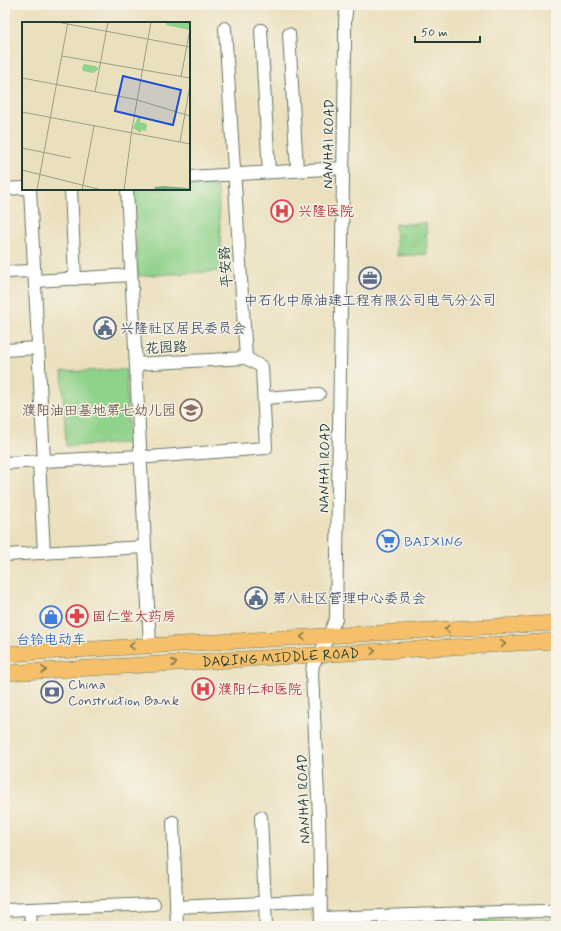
<svg xmlns="http://www.w3.org/2000/svg" width="561" height="931" font-family="Mynerve,'LXGW WenKai TC',sans-serif">
  <defs>
    <pattern id="grass-tufts" width="24" height="20" patternUnits="userSpaceOnUse"><rect width="24" height="20" fill="#8fd28a"/><path d="M3 7l-1-3M5 7V3M7 7l1-3M15 17l-1-3M17 17v-4M19 17l1-3" fill="none" stroke="#74ac72"/></pattern>
  </defs>
  <rect width="100%" height="100%" fill="#f7f3e8"/>
  <filter id="ink" filterUnits="userSpaceOnUse"><feTurbulence type="fractalNoise" baseFrequency=".025" numOctaves="2"/><feDisplacementMap in="SourceGraphic" scale="8" xChannelSelector="R" yChannelSelector="G"/><feConvolveMatrix kernelMatrix="1 2 1 2 8 2 1 2 1" color-interpolation-filters="sRGB"/></filter>
  <filter id="wash" filterUnits="userSpaceOnUse"><feTurbulence type="fractalNoise" baseFrequency=".012" numOctaves="4" result="noise"/><feDisplacementMap in="SourceGraphic" scale="16" xChannelSelector="R" yChannelSelector="G"/><feGaussianBlur stdDeviation="0.9" result="paint"/><feColorMatrix in="noise" values="0 0 0 0 0 0 0 0 0 0 0 0 0 0 0 0 0 1.4 0 .05"/><feComposite in="paint" operator="in"/></filter>
  <g filter="url(#wash)">
    <rect width="100%" height="100%" fill="#ebe0be"/>
    <polygon fill="url(#grass-tufts)" stroke="#57885f" points="426,223 427,254 397,256 395,224"/>
    <g fill="#8fd28a" stroke="#57885f">
      <polygon points="211,184 218,189 222,271 138,276 133,193 135,189 189,189 189,185"/>
      <polygon points="126,369 129,443 66,446 62,372"/>
      <polygon points="556,919 556,926 473,926 476,921"/>
    </g>
  </g>
  <g filter="url(#ink)">
    <g fill="none" stroke-linecap="round" stroke-linejoin="round">
      <g stroke="#667664" stroke-width="14">
        <g id="minor">
          <polyline points="225,28 246,358"/>
          <polyline points="261,30 269,172"/>
          <polyline points="289,34 297,170"/>
          <polyline points="189,177 343,168"/>
          <polyline points="5,189 23,188"/>
          <polyline points="30,189 44,461"/>
          <polyline points="71,189 75,279"/>
          <polyline points="127,189 150,645"/>
          <polyline points="5,272 34,271"/>
          <polyline points="35,281 130,275"/>
          <polyline points="5,350 38,348"/>
          <polyline points="136,364 246,358"/>
          <polyline points="264,398 319,394"/>
          <polyline points="39,461 44,553"/>
          <polyline points="5,463 141,456 149,457 266,448 262,367 246,358"/>
          <polyline points="5,555 145,547"/>
          <polyline points="261,817 266,926"/>
          <polyline points="173,822 177,926"/>
          <polyline points="176,907 321,900"/>
          <polyline points="30,909 31,926"/>
          <polyline points="5,910 154,904"/>
          <polyline points="468,913 468,926"/>
          <polyline points="321,918 501,912 544,911 556,912"/>
          <polyline points="321,926 319,816 312,674 313,664 320,654 336,619 345,52 345,20 347,5"/>
        </g>
      </g>
      <g stroke="#667664" stroke-width="16">
        <g id="major">
          <polyline points="5,654 556,623"/>
          <path id="s1" d="M5,673L556,641"/>
        </g>
      </g>
      <use href="#minor" stroke="#fff" stroke-width="12"/>
      <use href="#major" stroke="#f6c06b" stroke-width="15"/>
    </g>
    <defs><path id="oneway-chevron" d="M-2-3.5L2.5 0L-2 3.5" fill="none" stroke-width="1.6" stroke-linecap="round" stroke-linejoin="round"/></defs>
    <g stroke="#80784d">
      <use href="#oneway-chevron" transform="translate(447 629) rotate(177)"/>
      <use href="#oneway-chevron" transform="translate(303 637) rotate(177)"/>
      <use href="#oneway-chevron" transform="translate(503 644) rotate(-3)"/>
      <use href="#oneway-chevron" transform="translate(132 646) rotate(177)"/>
      <use href="#oneway-chevron" transform="translate(373 651) rotate(-3)"/>
      <use href="#oneway-chevron" transform="translate(174 663) rotate(-3)"/>
      <use href="#oneway-chevron" transform="translate(44 670) rotate(-3)"/>
    </g>
  </g>
  <defs>
    <g id="hospital-ring" transform="scale(1.15)"><circle r="9.5" fill="#f7f3e8" stroke="#e0444e" stroke-width="1.5"/><path d="M-5-5h3v3.5h4V-5h3V5h-3V1.5h-4V5h-3Z" fill="#e0444e"/></g>
    <g id="office-ring" transform="scale(1.15)"><circle r="9.5" fill="#f7f3e8" stroke="#5c6f8a" stroke-width="1.5"/><path d="M-6-3h4V-5.5h4V-3h4V5H-6ZM-1-4.5V-3h2v-1.5ZM-6 0V1H6V0Z" fill="#5c6f8a"/></g>
    <g id="civic-ring" transform="scale(1.15)"><circle r="9.5" fill="#f7f3e8" stroke="#5c6f8a" stroke-width="1.5"/><path d="M-.6-6.5H3V-4.5H.6V-3L4-1V1h2V6H-6V1h2V-1L-.6-3ZM-1.2 2.5V6h2.4V2.5Z" fill="#5c6f8a"/></g>
    <g id="school-ring" transform="scale(1.15)"><circle r="9.5" fill="#f7f3e8" stroke="#8d6e63" stroke-width="1.5"/><path d="M0-5L7-2L0 1L-7-2ZM-4 1L0 2.5L4 1V4Q0 6-4 4Z" fill="#8d6e63"/></g>
    <g id="supermarket-ring" transform="scale(1.15)"><circle r="9.5" fill="#f7f3e8" stroke="#3f7fe0" stroke-width="1.5"/><path d="M-6-5.5h2.5l.6 2H6L4.5 2H-2.5L-4.4-4H-6ZM-1.5 3.2a1.3 1.3 0 1 0 .1 0ZM3 3.2a1.3 1.3 0 1 0 .1 0Z" fill="#3f7fe0"/></g>
    <g id="pharmacy-ring" transform="scale(1.15)"><circle r="9.5" fill="#f7f3e8" stroke="#e0444e" stroke-width="1.5"/><path d="M-2-6h4v4h4v4h-4v4h-4v-4h-4v-4h4Z" fill="#e0444e"/></g>
    <g id="shop-ring" transform="scale(1.15)"><circle r="9.5" fill="#f7f3e8" stroke="#3f7fe0" stroke-width="1.5"/><path d="M-5-2.5h2.3a2.7 3.5 0 0 1 5.4 0H5L5.5 6h-11ZM-1.5-2.5h3a1.5 2.3 0 0 0-3 0Z" fill="#3f7fe0"/></g>
    <g id="bank-ring" transform="scale(1.15)"><circle r="9.5" fill="#f7f3e8" stroke="#5c6f8a" stroke-width="1.5"/><path d="M-6-4H6V4H-6ZM0-2.3a2.3 2.3 0 1 0 0 4.6a2.3 2.3 0 1 0 0-4.6Z" fill="#5c6f8a"/></g>
  </defs>
  <g fill-rule="evenodd">
    <use href="#hospital-ring" x="282" y="211"/>
    <use href="#office-ring" x="370" y="278"/>
    <use href="#civic-ring" x="105" y="328"/>
    <use href="#school-ring" x="191" y="410"/>
    <use href="#supermarket-ring" x="388" y="541"/>
    <use href="#civic-ring" x="256" y="598"/>
    <use href="#pharmacy-ring" x="77" y="616"/>
    <use href="#shop-ring" x="51" y="617"/>
    <use href="#hospital-ring" x="203" y="689"/>
    <use href="#bank-ring" x="52" y="692"/>
  </g>
  <g text-anchor="middle" stroke-width="3" stroke-linejoin="round" paint-order="stroke">
    <g font-size="14" fill="#1f3d34" stroke="#f7f3e8">
      <text transform="translate(328 144) rotate(-89)" y="5">NANHAI ROAD</text>
      <text transform="translate(225 267) rotate(-94)" y="5">平安路</text>
      <text transform="translate(166 347) rotate(-3)" y="5">花园路</text>
      <text transform="translate(324 468) rotate(-89)" y="5">NANHAI ROAD</text>
      <text dy="5" stroke="none"><textPath href="#s1" startOffset="276">DAQING MIDDLE ROAD</textPath></text>
      <text transform="translate(303 799) rotate(-92)" y="5">NANHAI ROAD</text>
    </g>
    <g font-size="14" fill="#be3a42" stroke="#f7f3e8" text-anchor="start">
      <text x="298" y="216">兴隆医院</text>
      <text x="92" y="621">固仁堂大药房</text>
      <text x="218" y="694">濮阳仁和医院</text>
    </g>
    <g font-size="14" fill="#4e5e75" stroke="#f7f3e8" text-anchor="start">
      <text x="370" y="305" text-anchor="middle">中石化中原油建工程有限公司电气分公司</text>
      <text x="120" y="333">兴隆社区居民委员会</text>
      <text x="272" y="603">第八社区管理中心委员会</text>
      <text x="68" y="689">China<tspan x="68" dy="16">Construction Bank</tspan></text>
    </g>
    <g font-size="14" fill="#785e54" stroke="#f7f3e8" text-anchor="end">
      <text x="176" y="415">濮阳油田基地第七幼儿园</text>
    </g>
    <g font-size="14" fill="#366cbe" stroke="#f7f3e8" text-anchor="start">
      <text x="404" y="546">BAIXING</text>
      <text x="51" y="644" text-anchor="middle">台铃电动车</text>
    </g>
  </g>
  <g transform="translate(22 22)">
    <rect width="168" height="168" fill="#ebe0be"/>
    <path d="M141,164L165,166L168,167L132,168L133,165Z" fill="#73b476"/>
    <path d="M144,0H168L167,8L144,3ZM62,42L74,44L75,46L77,44L76,47L72,51L61,49L60,46ZM116,95H119L118,100L125,102L124,109L119,108V111L111,106Z" fill="#8fd28a"/>
    <path fill="none" stroke="#999f87" stroke-width="1" d="M35,0L168,25M40,34L168,56M159,55L168,7M0,56L112,77L168,94M73,70L86,0M0,90L168,122M158,120L168,63M0,126L49,136M0,148L80,168M15,168L46,0M60,168L72,104M102,168L110,107L129,0"/>
    <path fill="#1d4ed8" fill-opacity="0.15" stroke="#1d4ed8" stroke-width="2" d="M101,54L159,68L151,103L93,89Z"/>
    <rect width="168" height="168" fill="none" stroke="#1f3d34" stroke-width="2"/>
  </g>
  <rect width="561" height="931" fill="none" stroke="#f7f3e8" stroke-width="20"/>
  <path d="M415 36v6h65v-6" fill="none" stroke="#1f3d34" stroke-width="2"/>
  <text x="421" y="36" font-size="12" fill="#1f3d34" stroke="#f7f3e8" stroke-width="3" paint-order="stroke">50 m</text>
</svg>
